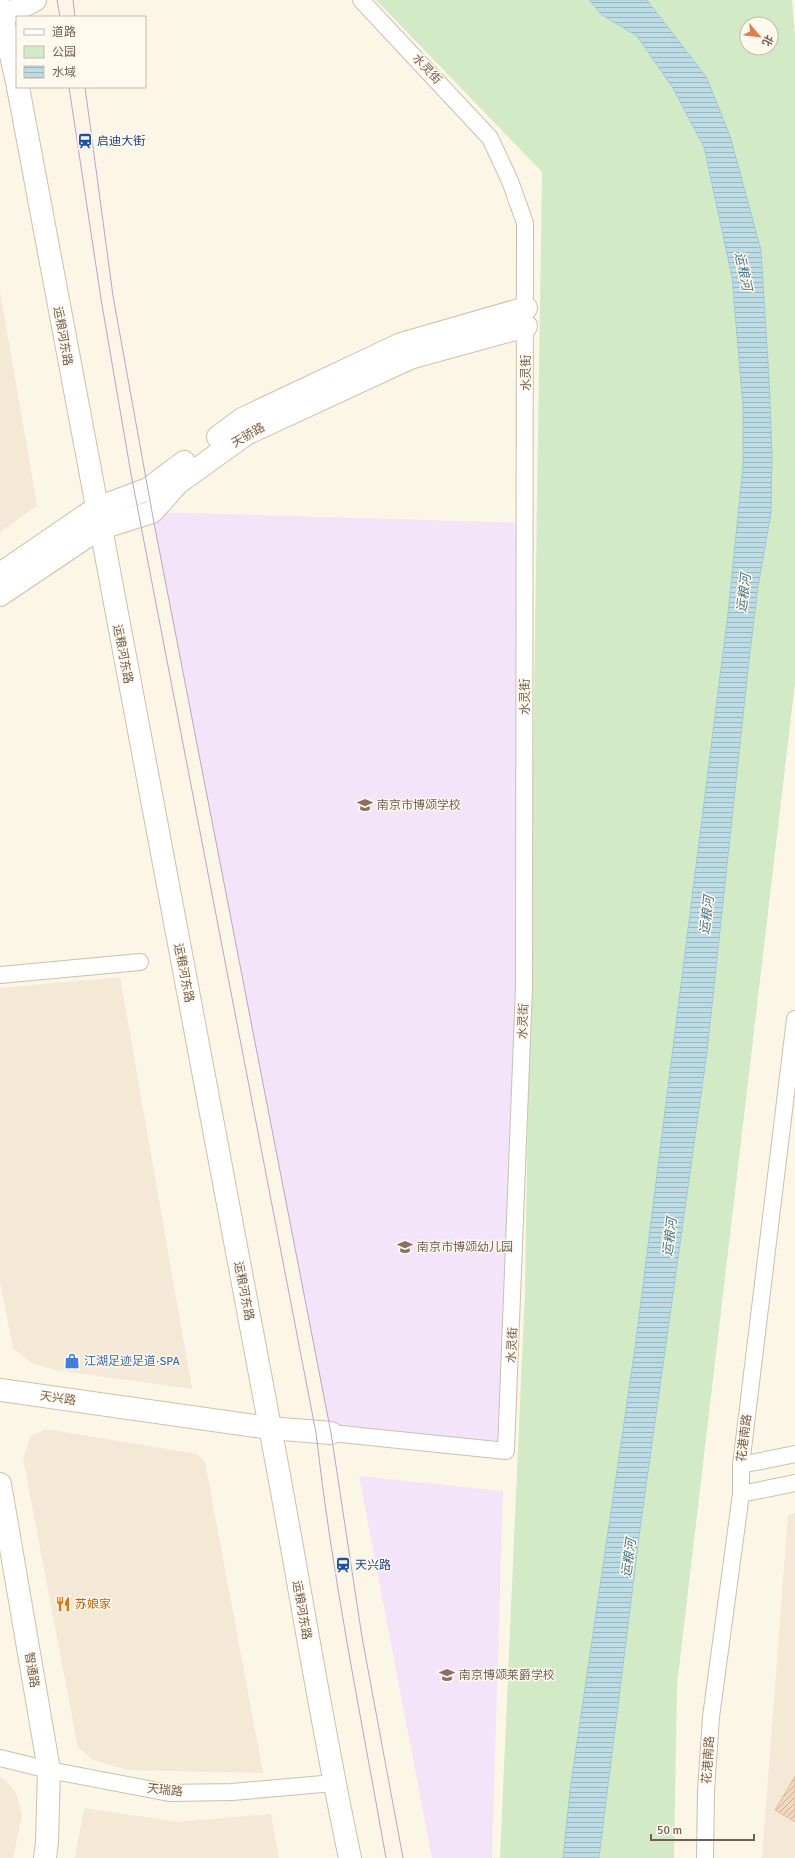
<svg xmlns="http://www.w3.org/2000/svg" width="795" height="1858" font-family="Signika,'Noto Sans SC',sans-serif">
  <defs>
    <pattern id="water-rules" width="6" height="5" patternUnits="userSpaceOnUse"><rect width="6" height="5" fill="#bcdde6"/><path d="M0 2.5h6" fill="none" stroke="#9db6bd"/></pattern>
    <pattern id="building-hatch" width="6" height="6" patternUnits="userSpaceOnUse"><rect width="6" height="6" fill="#f1d7bf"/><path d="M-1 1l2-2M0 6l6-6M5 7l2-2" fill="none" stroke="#c8b29d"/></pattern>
  </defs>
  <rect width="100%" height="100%" fill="#fcf6e7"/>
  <g fill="#f4e8d6">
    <polygon points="0,291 37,506 0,532"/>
    <polygon points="120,977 192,1389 55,1370 31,1363 13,1348 0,1282 0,988"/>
    <polygon points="46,1429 197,1454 205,1462 263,1773 128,1770 93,1760 78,1748 23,1458 31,1436"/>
    <polygon points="795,1513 795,1858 762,1858 788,1515"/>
    <polygon points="0,1778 5,1780 16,1793 22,1815 13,1858 0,1858"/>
    <polygon points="84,1808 178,1822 271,1814 279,1858 75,1858"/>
  </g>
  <g fill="#f3e4f9">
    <polygon points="152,512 526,523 506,1451 331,1433"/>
    <polygon points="359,1476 503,1491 492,1858 432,1858"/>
  </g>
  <path fill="#d2eac6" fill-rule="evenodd" d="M376,0H792L795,37V683L677,1685L674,1858H500L525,1291L542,172ZM747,24H771V48H747Z"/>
  <polygon fill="url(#water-rules)" stroke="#a2cbd7" points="589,0 647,0 707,78 730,136 761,250 769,378 772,454 771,513 758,587 749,660 707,1052 640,1529 599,1858 563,1858 570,1790 635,1348 728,613 743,466 743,406 732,277 704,147 673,88 637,36 602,15"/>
  <polygon fill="url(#building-hatch)" stroke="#e4bfa0" points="795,1776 795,1822 775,1810"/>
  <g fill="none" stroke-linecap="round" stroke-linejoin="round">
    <g stroke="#cebeae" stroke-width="18">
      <g id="street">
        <polyline points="0,975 140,962"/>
        <polyline points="331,1433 506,1451 524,986 525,223 510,181 490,138 361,0"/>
        <polyline points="741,1465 795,1454"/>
        <polyline points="741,1494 795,1483"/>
        <polyline points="0,1758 49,1770 169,1793 232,1792 334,1783"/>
        <polyline points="705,1858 706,1791 711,1717 741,1494 741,1465 795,1019"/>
      </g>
    </g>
    <g stroke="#d1bfab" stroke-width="24">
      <g id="secondary">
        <polyline points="0,7 17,82"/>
        <polyline points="0,18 35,0"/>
        <path d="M18,87C99,532 184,977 269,1422C297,1567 319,1713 350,1858"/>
        <polyline points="218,437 242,419 401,344 526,308"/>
        <polyline points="0,574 95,509 148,489 184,462"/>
        <polyline points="0,595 98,529 152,512 178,483 246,434 410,358 526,326"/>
        <polyline points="0,1390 270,1428 331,1433"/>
        <polyline points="0,1484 49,1770 47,1842 45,1858"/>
      </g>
    </g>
    <use href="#street" stroke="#fff" stroke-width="16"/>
    <use href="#secondary" stroke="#fff" stroke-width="22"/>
    <g stroke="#baa5c6" stroke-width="1">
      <polyline points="57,0 60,17"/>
      <polyline points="73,0 75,17"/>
      <path d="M69,87L101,299L131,474L316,1433C332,1576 361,1716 386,1858"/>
      <polyline points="85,87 113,296 154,523 331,1433 362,1637 403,1858"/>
    </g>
  </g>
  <defs>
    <g id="station-bare" transform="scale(1.2)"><path d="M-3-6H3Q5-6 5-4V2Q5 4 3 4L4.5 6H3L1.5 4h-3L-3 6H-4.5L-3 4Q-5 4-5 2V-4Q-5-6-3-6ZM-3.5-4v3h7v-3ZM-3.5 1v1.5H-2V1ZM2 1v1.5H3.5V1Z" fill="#1a4fb4" stroke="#fff9ee" stroke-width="2.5" paint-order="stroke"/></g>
    <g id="school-bare" transform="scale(1.2)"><path d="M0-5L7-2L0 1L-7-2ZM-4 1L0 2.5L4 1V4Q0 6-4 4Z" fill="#8d6e63" stroke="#fff9ee" stroke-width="2.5" paint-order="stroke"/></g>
    <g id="shop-bare" transform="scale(1.2)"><path d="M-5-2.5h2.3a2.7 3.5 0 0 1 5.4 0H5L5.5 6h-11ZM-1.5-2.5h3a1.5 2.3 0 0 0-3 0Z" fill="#3f7fe0" stroke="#fff9ee" stroke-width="2.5" paint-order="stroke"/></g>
    <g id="restaurant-bare" transform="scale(1.2)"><path d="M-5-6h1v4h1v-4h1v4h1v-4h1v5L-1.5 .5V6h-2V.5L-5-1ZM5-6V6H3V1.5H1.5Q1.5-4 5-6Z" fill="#e8710a" stroke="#fff9ee" stroke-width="2.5" paint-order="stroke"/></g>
  </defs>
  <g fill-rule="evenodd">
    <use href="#station-bare" x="85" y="141"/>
    <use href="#school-bare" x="365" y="805"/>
    <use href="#school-bare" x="405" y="1247"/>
    <use href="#shop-bare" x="72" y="1361"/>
    <use href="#station-bare" x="343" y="1565"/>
    <use href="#restaurant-bare" x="63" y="1604"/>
    <use href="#school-bare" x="447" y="1675"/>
  </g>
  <g text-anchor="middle" stroke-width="3" stroke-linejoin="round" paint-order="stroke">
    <g font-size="12" fill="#765e4c" stroke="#fff9ee">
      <text transform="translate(427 69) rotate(47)" y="4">水灵街</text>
      <text transform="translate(63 336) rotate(80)" y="4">运粮河东路</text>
      <text transform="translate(526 373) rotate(-90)" y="4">水灵街</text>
      <text transform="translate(248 435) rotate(-30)" y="4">天骄路</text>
      <text transform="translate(123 654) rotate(79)" y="4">运粮河东路</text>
      <text transform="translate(525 697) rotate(-90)" y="4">水灵街</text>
      <text transform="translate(184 973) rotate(79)" y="4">运粮河东路</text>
      <text transform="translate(523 1021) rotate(-88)" y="4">水灵街</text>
      <text transform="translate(244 1291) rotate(79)" y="4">运粮河东路</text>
      <text transform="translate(512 1345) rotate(-87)" y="4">水灵街</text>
      <text transform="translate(58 1398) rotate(8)" y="4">天兴路</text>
      <text transform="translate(744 1438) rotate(-83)" y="4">花港南路</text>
      <text transform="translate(302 1610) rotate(80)" y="4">运粮河东路</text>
      <text transform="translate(32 1670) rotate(80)" y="4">智通路</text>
      <text transform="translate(708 1760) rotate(-86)" y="4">花港南路</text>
      <text transform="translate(165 1790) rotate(6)" y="4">天瑞路</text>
    </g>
    <g font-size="12" fill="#164399" stroke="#fff9ee" text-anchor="start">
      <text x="97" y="145">启迪大街</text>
      <text x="355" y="1569">天兴路</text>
    </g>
    <g font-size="12" fill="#785e54" stroke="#fff9ee" text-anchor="start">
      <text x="377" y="809">南京市博颂学校</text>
      <text x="417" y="1251">南京市博颂幼儿园</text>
      <text x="459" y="1679">南京博颂莱爵学校</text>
    </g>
    <g font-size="12" fill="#366cbe" stroke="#fff9ee" text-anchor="start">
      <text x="84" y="1365">江湖足迹足道·SPA</text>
    </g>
    <g font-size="12" fill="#c56008" stroke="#fff9ee" text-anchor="start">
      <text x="75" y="1608">苏娘家</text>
    </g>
    <g font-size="13" font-style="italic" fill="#467989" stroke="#fff9ee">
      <text transform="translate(744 271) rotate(78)" y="5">运粮河</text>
      <text transform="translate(743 593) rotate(-83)" y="5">运粮河</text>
      <text transform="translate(706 915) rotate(-83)" y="5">运粮河</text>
      <text transform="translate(669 1237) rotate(-83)" y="5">运粮河</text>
      <text transform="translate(628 1558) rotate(-82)" y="5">运粮河</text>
    </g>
  </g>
  <rect x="16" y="16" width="130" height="72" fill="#fff9ee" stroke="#c8bbad"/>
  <rect x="24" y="29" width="20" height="6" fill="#ffffff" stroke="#c8bbad"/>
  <text x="52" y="36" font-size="12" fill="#765e4c">道路</text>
  <rect x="24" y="46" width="20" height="12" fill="#d2eac6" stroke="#c8bbad"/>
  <text x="52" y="56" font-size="12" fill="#765e4c">公园</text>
  <rect x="24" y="66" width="20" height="12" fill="url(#water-rules)" stroke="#c8bbad"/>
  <text x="52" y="76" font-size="12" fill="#765e4c">水域</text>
  <g transform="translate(759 36) rotate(118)"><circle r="19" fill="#fff9ee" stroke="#c8bbad"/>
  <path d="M0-3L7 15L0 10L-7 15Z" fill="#e47b4f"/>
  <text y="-6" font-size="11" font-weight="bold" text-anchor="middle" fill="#765e4c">北</text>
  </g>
  <path d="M651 1834v6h103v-6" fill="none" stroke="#765e4c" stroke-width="2"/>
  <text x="657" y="1834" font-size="12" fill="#765e4c" stroke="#fff9ee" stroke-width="3" paint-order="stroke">50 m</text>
</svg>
